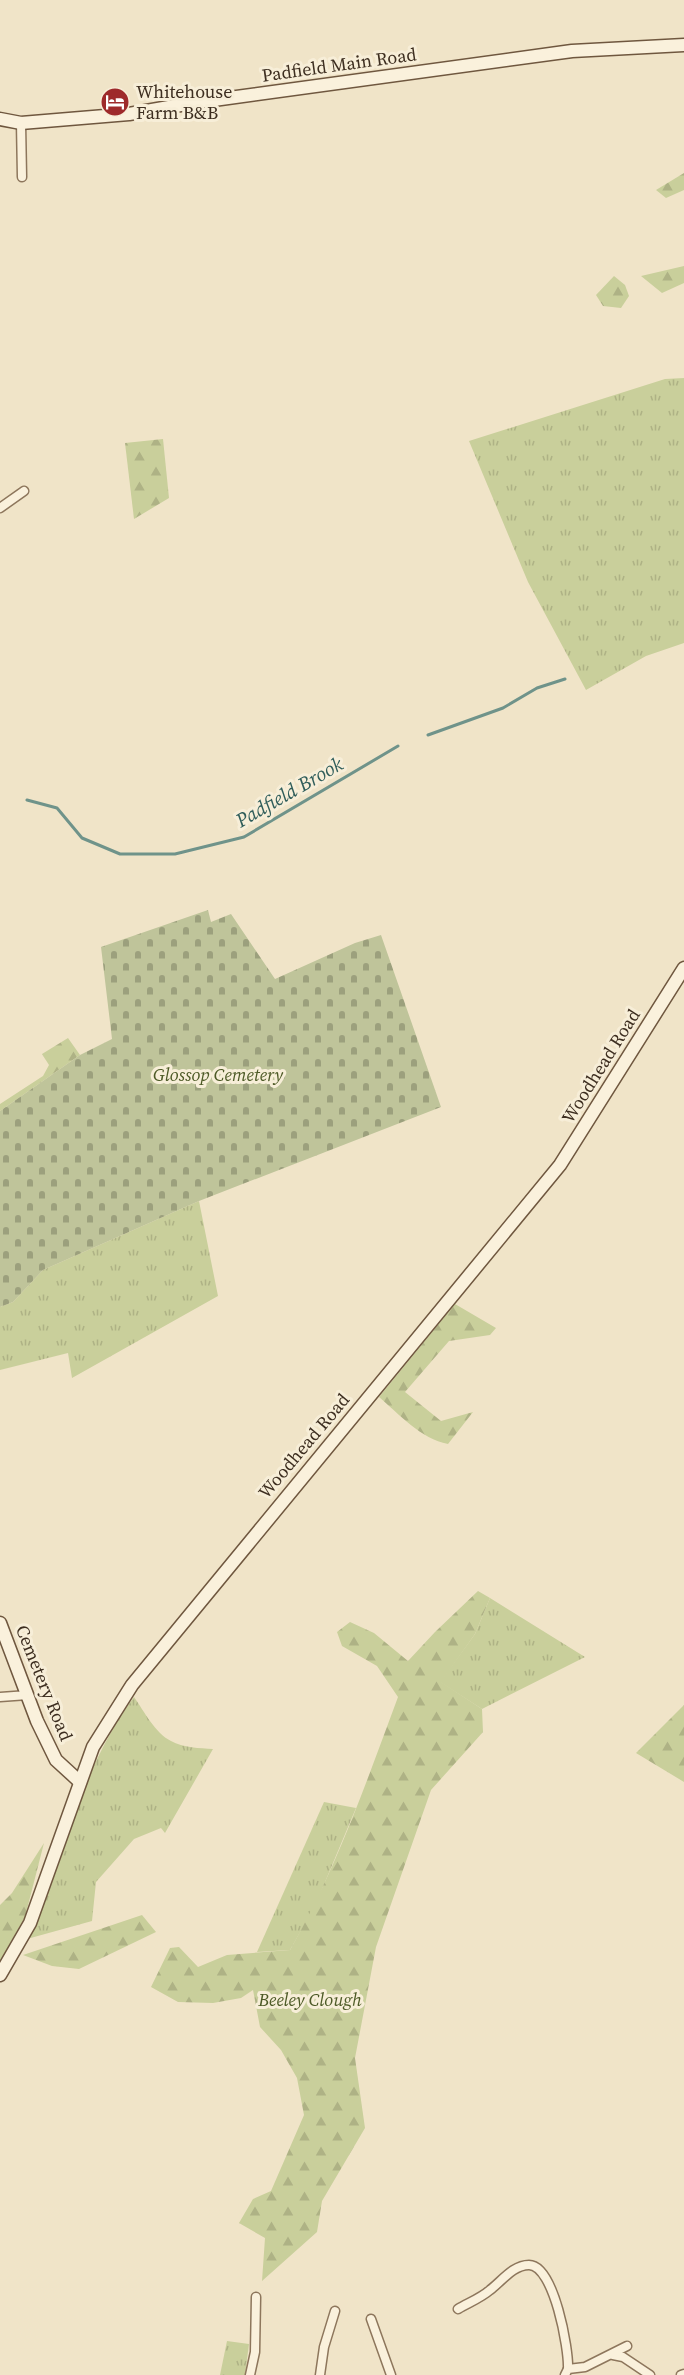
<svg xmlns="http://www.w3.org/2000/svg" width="684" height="2375" font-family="'Source Serif 4',serif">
  <defs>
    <pattern id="grass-tufts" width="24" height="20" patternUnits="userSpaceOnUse" patternTransform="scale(1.5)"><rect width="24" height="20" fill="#c9cf9b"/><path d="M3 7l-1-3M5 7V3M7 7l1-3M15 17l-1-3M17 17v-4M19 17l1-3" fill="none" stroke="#aeb285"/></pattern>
    <pattern id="forest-firs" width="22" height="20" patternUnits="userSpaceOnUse" patternTransform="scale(1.5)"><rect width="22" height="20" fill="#c9cf9b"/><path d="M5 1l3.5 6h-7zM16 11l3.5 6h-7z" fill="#aeb285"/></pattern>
    <pattern id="cemetery-stones" width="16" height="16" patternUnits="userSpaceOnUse" patternTransform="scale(1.5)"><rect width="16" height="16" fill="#bfc49a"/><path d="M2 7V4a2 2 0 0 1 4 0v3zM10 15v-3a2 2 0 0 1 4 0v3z" fill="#9ca07d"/></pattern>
  </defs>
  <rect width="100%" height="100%" fill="#f0e4c8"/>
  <g fill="url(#grass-tufts)">
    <polygon points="684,378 684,643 646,656 586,690 528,582 469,441 665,379"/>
    <polygon points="199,1201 218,1296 72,1378 68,1353 0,1370 0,1307 13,1302 43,1270"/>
    <polygon points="490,1598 585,1657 482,1709 440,1682 475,1634"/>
    <path d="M134,1697C144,1711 155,1733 171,1741C183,1748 200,1748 213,1749L165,1833L161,1828L134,1839L96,1882L92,1921L27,1939L38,1919C64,1846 87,1759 134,1697Z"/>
    <polygon points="324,1802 356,1808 315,1906 290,1950 257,1952"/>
    <polygon points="227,2341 249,2344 245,2375 220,2375"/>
  </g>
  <g fill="url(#forest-firs)">
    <polygon points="684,173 684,190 666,198 656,190"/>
    <polygon points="684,266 684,283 662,293 641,276"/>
    <polygon points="614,276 625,285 629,296 621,308 603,306 596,295"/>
    <polygon points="163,439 169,498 134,519 125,443"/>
    <polygon points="68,1038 80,1055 0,1111 0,1104 43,1076 49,1065 42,1054"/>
    <path d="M455,1304L496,1328L490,1335L449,1341L405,1392L441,1421L473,1412L448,1444C421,1439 399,1414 379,1397Z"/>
    <path d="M478,1591L490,1598L475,1634L441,1682L482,1709L483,1732L431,1790L376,1947L355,2058L365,2128L322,2201L317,2232L262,2281L265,2238L239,2223L253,2199L271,2191L304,2115L297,2078L281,2050L260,2027L253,1990L241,1998L213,2003L178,2002L151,1987L170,1948L179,1947L198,1967L227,1955L290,1950C336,1870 366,1783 398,1697L377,1666L342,1646L337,1632L350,1622L374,1633L408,1661L435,1632Z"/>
    <polygon points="684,1705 684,1782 636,1753"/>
    <polygon points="44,1843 25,1917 0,1961 0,1905 12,1893"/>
    <polygon points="142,1915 156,1932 79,1969 52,1966 23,1955"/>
  </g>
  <polygon fill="url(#cemetery-stones)" points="208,910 211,922 231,914 275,979 355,943 381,935 441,1107 199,1201 43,1270 13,1302 0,1307 0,1111 80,1055 112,1039 101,947"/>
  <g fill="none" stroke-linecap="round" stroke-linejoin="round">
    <g stroke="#6f938a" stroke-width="3">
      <polyline points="428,735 503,708 537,688 565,679"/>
      <polyline points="27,800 57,808 82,838 120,854 175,854 244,837 398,746"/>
    </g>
    <g stroke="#8d765c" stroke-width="11">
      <g id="street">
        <polyline points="21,123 22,177"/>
        <polyline points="0,508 24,491"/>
        <polyline points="0,1697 28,1695"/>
        <path d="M458,2309C468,2303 481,2298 490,2290C502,2281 513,2265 529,2265C554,2265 569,2349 568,2369"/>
        <polyline points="371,2319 391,2375"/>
        <polyline points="613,2355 623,2357 650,2375"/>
        <polyline points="250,2375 255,2352 256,2297"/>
        <polyline points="320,2375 324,2347 335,2311"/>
        <polyline points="565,2375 568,2369 585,2367 627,2346"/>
        <polyline points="681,2375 684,2374"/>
      </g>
    </g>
    <g stroke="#6f573f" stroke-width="15">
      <g id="secondary">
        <polyline points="0,119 21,123 129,114 192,103 572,51 684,45"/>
        <polyline points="0,1623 37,1721 56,1760 80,1782"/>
        <polyline points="0,1975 30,1923 93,1747 132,1685 560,1165 684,968"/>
      </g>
    </g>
    <use href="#street" stroke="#faf1dc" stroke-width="8"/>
    <use href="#secondary" stroke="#faf1dc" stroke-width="12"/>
  </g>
  <defs>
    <g id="hotel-disc" transform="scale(1.5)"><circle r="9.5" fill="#9e2a2b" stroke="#f7eed8"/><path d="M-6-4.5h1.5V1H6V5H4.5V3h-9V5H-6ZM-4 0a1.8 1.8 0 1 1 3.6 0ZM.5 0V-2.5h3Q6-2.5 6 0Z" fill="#fff"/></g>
  </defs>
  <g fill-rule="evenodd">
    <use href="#hotel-disc" x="115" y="102"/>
  </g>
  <g text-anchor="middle" stroke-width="6" stroke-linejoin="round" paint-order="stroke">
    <g font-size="18" fill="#3d2e20" stroke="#f7eed8">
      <text transform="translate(339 65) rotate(-8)" y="6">Padfield Main Road</text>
      <text transform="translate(601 1066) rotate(-58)" y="6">Woodhead Road</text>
      <text transform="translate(304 1446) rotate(-50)" y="6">Woodhead Road</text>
      <text transform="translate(44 1683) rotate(68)" y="6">Cemetery Road</text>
    </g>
    <g font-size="18" fill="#3d2e20" stroke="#f7eed8" text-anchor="start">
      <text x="136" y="98">Whitehouse<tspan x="136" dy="21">Farm B&amp;B</tspan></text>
    </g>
    <g font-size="18" font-style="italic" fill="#4d5a26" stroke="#f7eed8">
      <text x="218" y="1081">Glossop Cemetery</text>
      <text x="310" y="2006">Beeley Clough</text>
    </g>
    <g font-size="20" font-style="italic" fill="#2f5d5a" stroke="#f7eed8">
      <text transform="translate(289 792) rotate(-30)" y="7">Padfield Brook</text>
    </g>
  </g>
</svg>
